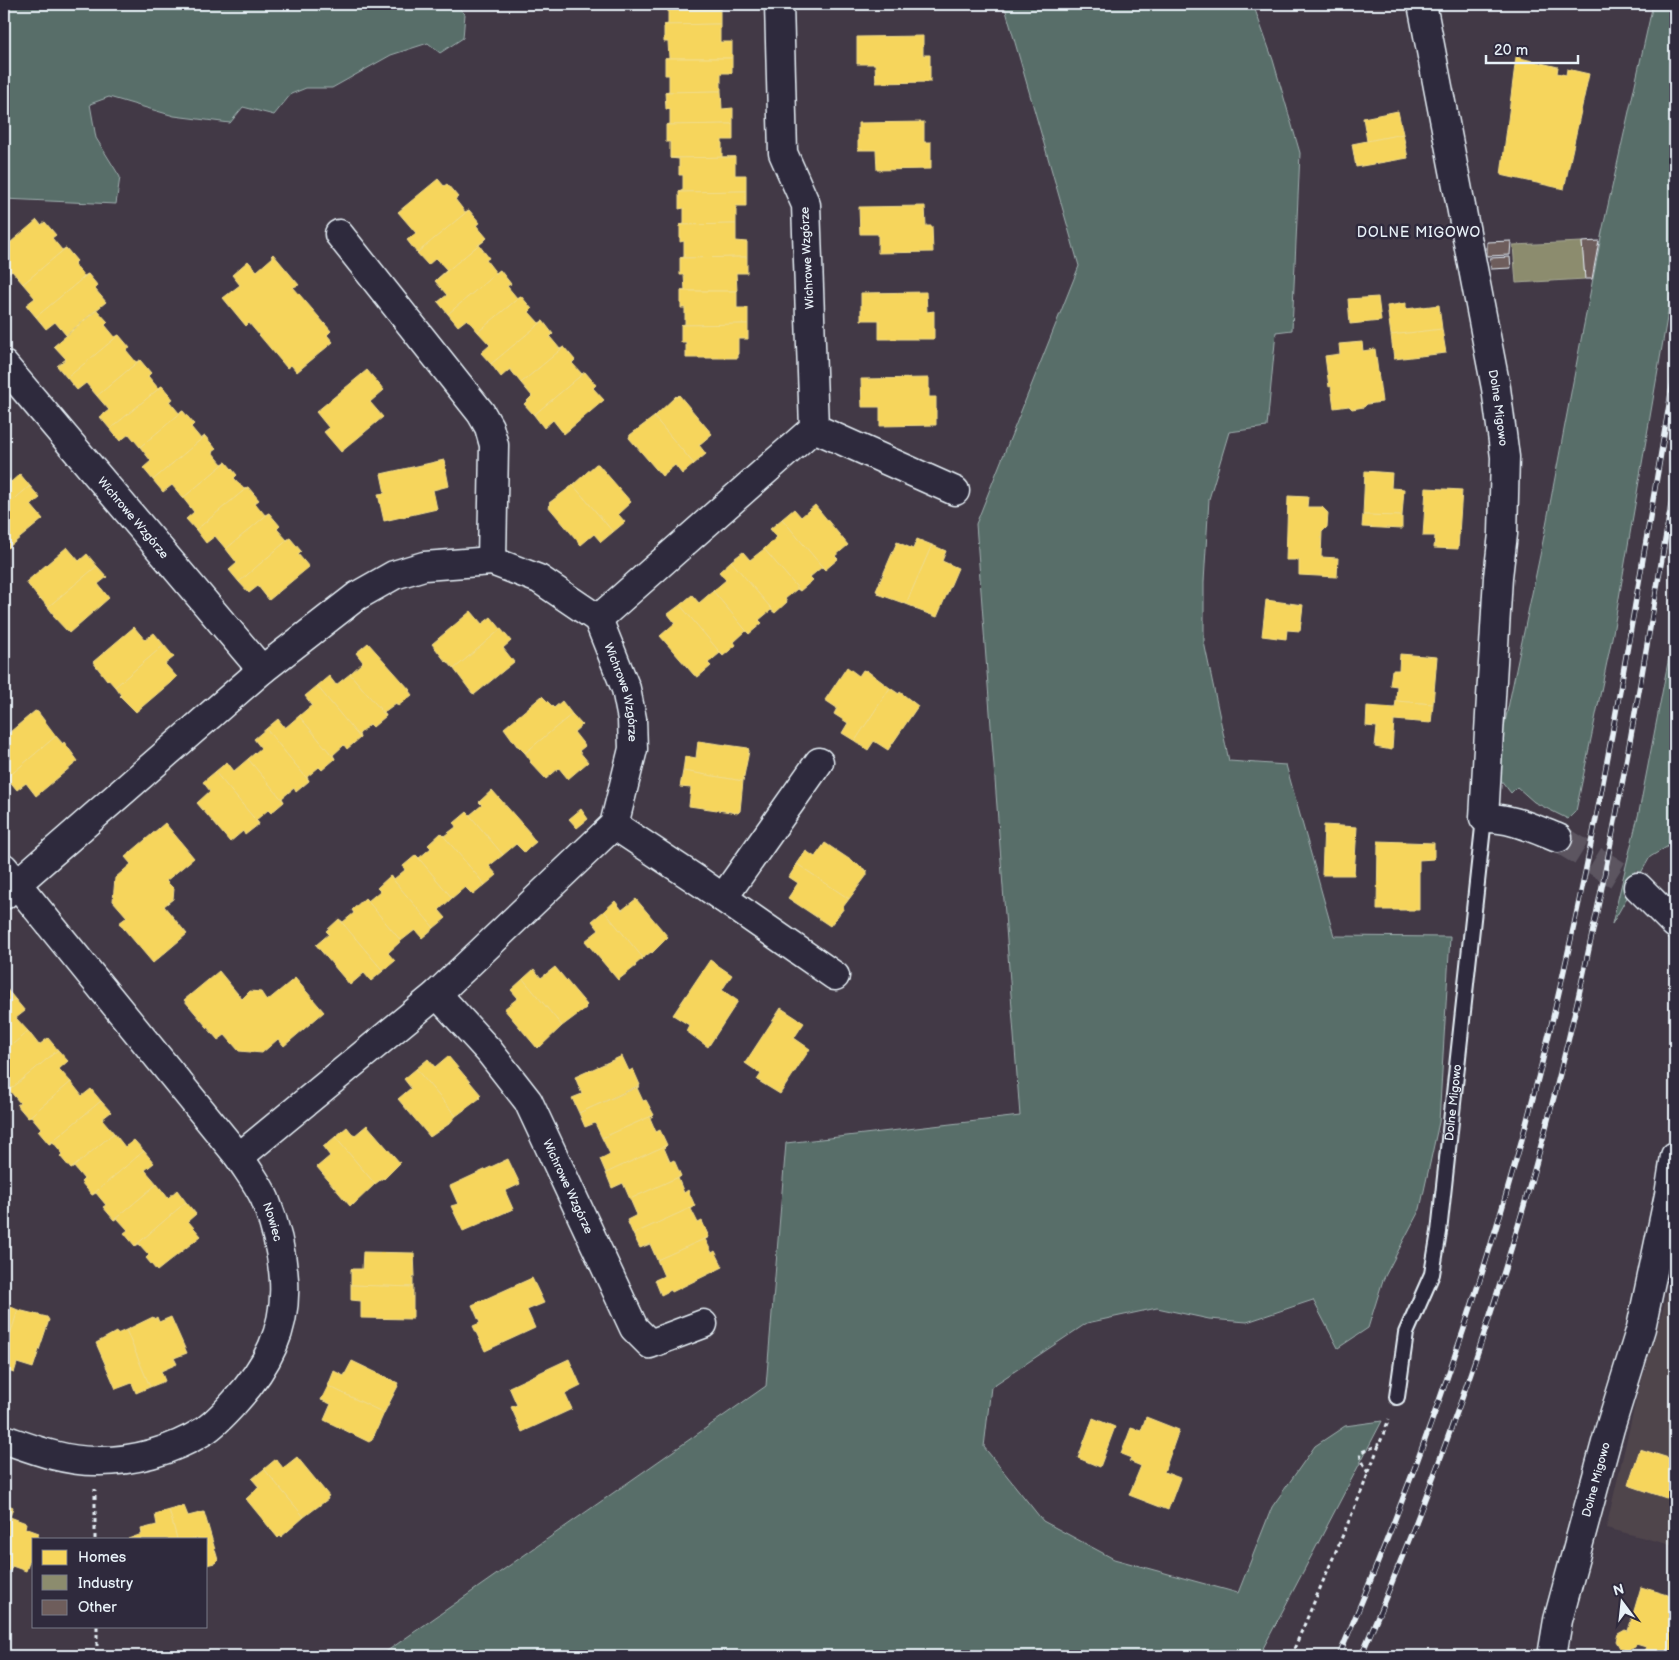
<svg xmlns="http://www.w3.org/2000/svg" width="1679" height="1660" font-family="'Balsamiq Sans',sans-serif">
  <rect width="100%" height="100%" fill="#423946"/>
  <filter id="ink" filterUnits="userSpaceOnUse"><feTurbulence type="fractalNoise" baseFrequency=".02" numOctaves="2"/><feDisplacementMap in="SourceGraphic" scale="10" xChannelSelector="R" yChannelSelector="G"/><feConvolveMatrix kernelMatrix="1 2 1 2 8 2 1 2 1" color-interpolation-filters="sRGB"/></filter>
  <g filter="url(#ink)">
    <polygon fill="#4f444c" points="1675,1269 1675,1546 1606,1528 1637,1396"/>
    <g fill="#586e69" stroke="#a0b0b0">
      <polygon points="4,4 70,4 75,8 99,4 455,4 465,14 463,38 440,53 428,43 391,55 332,88 306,88 291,94 274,115 243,107 230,123 174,116 109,97 90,104 96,138 120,177 116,204 4,199"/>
      <polygon points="1004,4 1253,4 1273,60 1300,153 1292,330 1276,332 1267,427 1229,432 1209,499 1204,582 1204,642 1229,761 1286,765 1334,936 1450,937 1439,1122 1420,1209 1383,1280 1368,1328 1338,1348 1313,1300 1247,1322 1209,1319 1157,1308 1087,1323 991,1387 984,1447 1043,1521 1114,1559 1238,1593 1272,1507 1315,1446 1345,1426 1382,1421 1259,1656 380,1656 766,1386 786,1143 1020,1116 976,524 1079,266"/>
      <polygon points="1653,4 1675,4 1675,271 1613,633 1576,811 1568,819 1534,802 1517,787 1511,793 1500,779 1496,765 1543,541 1580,345 1602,232"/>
      <polygon points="1675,626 1675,842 1650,857 1612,924 1639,812"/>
    </g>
    <g fill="#f6d55c" stroke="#f2dd8b">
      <polygon points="664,4 731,4 731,7 720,7 720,24 664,25 668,24 668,9 664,9"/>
      <rect x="891" y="4" width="31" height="4"/>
      <polygon points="720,24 720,42 732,42 732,58 665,58 669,58 668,42 664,42 664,25"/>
      <polygon points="923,36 923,55 930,55 930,82 876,83 875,64 857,64 857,37"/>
      <polygon points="1516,57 1558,67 1557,73 1566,75 1567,69 1589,74 1564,189 1501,175"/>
      <polygon points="665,58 732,58 732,73 721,73 721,91 665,92 669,91 669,75 665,75"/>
      <polygon points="721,91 722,109 733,108 733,124 666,125 670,124 670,109 666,109 665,92"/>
      <polygon points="1398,111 1403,134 1367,141 1363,118"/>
      <polygon points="924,122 924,142 931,142 931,169 877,170 876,150 858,150 858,123"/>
      <polygon points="733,124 733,140 722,140 722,157 735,157 670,158 670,142 666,142 666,125"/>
      <polygon points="1403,134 1408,158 1356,167 1352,144"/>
      <polygon points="735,157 735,175 746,175 746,191 679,192 683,190 683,175 679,175 679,159 670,158"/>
      <polygon points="438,179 444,186 447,184 458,197 455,199 465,212 469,210 417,253 407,240 416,233 398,212"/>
      <polygon points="746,191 746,206 736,206 736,224 680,225 684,224 684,208 679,209 679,192"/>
      <polygon points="925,206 926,226 932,226 933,252 878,253 878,234 860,234 859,207"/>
      <polygon points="469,210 480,223 476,225 487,238 435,281 447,270 436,258 428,265 417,253"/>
      <polygon points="37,220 41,225 45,222 56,235 52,238 62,250 66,248 23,284 12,271 4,277 4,248"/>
      <polygon points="736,224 736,241 747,242 747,257 680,258 684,257 684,241 680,242 680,225"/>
      <polygon points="487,238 479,245 489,258 486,260 496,273 500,270 448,314 438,302 447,295 435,281"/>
      <polygon points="66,248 77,261 74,264 84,276 88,274 36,317 26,305 35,298 23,284"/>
      <polygon points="273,254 299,285 293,287 331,331 327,335 333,342 297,372 291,365 287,368 249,323 246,326 223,298 240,285 232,275 248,261 257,271 273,257 271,256"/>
      <polygon points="747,257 747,273 736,273 737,291 681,291 685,291 684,275 680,275 680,258"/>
      <polygon points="500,270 511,284 507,286 517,298 521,296 478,332 467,319 458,326 448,314"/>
      <polygon points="88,274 98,286 95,289 106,302 66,335 55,322 46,329 36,317"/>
      <polygon points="681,291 737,291 737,308 748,308 748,324 681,325 685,324 685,308 681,308"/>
      <polygon points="926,292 927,312 934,311 934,339 879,339 879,320 861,320 861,293"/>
      <polygon points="521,296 532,309 529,312 539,323 543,321 491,364 481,353 490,345 478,332"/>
      <polygon points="1378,297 1381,321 1350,324 1348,299"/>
      <polygon points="1406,303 1406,309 1439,305 1442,329 1391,335 1387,306"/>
      <polygon points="97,310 108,322 105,325 115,337 119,335 67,378 57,366 66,359 54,346"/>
      <polygon points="543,321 553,334 550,337 560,349 564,347 521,383 510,369 501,377 491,364"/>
      <polygon points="748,324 748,339 738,339 738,358 686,358 686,342 681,342 681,325"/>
      <polygon points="1442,329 1446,353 1394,359 1391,335"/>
      <polygon points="119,335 130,348 126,350 136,362 140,360 97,396 86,383 77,390 67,378"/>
      <polygon points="1362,342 1363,351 1375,349 1382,402 1367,404 1364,407 1352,409 1349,406 1334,408 1331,386 1329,387 1325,356 1340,354 1339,344"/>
      <polygon points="564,347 575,360 572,363 582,374 585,372 534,415 524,404 532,396 521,383"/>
      <polygon points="140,360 151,373 148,376 158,388 162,386 110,429 100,417 109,410 97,396"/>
      <polygon points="367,370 384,390 370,402 383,417 341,452 324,432 329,428 316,412"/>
      <polygon points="585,372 596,385 593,388 604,400 564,434 553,420 544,428 534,415"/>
      <polygon points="929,378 929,397 936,397 936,425 880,426 880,407 862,407 861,379"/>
      <polygon points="162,386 173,399 169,401 179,413 183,411 140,447 129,434 120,441 110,429"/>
      <polygon points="679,395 712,434 699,445 706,454 694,464 654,417 676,396 677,397"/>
      <polygon points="183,411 194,424 191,427 201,439 205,436 153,480 143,468 151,461 140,447"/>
      <polygon points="654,417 694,464 682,474 675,465 662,476 629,438 630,435"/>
      <polygon points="205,436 216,449 212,452 222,464 226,462 183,498 172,485 163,492 153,480"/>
      <polygon points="444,460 449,486 433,490 437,509 384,521 378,494 385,493 381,474"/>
      <polygon points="226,462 237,475 234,478 244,489 248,487 196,530 186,519 194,512 183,498"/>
      <polygon points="596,464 598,464 631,502 618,514 625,522 613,532 573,485"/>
      <polygon points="1365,471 1392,473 1391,488 1404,489 1402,516 1363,515"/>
      <polygon points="4,473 11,482 20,474 30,486 4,508"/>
      <polygon points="573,485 613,532 601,542 594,534 581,545 548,506 550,504 549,503"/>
      <polygon points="30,486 40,498 31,505 43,519 4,551 4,508"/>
      <polygon points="248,487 259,500 255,503 265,515 269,513 226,549 215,536 206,543 196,530"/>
      <polygon points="1426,488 1462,490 1458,549 1434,548 1435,536 1423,536"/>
      <polygon points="1288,496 1308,497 1307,507 1322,507 1328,513 1327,527 1322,532 1321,557 1338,558 1337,577 1299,575 1299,560 1286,560"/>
      <polygon points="815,505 848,545 835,556 838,559 825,570 782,519 794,509 801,517"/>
      <polygon points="269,513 280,526 277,529 287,540 290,538 239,582 229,570 237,563 226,549"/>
      <polygon points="1363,515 1402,516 1402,529 1362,527"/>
      <polygon points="782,519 825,570 822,567 810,577 813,580 800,591 764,549 777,537 770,529"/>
      <polygon points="290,538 301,551 298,554 309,567 269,600 258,586 249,593 239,582"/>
      <polygon points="917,539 932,545 906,604 878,594 879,592 876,591 897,542 913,549"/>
      <polygon points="932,545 946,551 942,561 958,568 937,617 915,609 916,608 906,604"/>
      <polygon points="67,547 79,561 87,554 97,566 48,607 41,599 40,600 26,582"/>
      <polygon points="764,549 800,591 797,589 785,599 787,602 775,613 731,561 743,552 750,560"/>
      <polygon points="731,561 775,613 771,610 759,620 762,623 749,634 713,591 726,580 719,572"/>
      <polygon points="97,566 107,577 98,584 109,598 69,633 53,616 54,615 48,607"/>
      <polygon points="713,591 749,634 746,631 734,642 736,645 723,656 680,605 692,595 699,603"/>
      <polygon points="1266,600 1303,605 1300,631 1287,630 1286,639 1262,636"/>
      <polygon points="680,605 723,656 720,653 708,663 711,666 698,677 694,675 660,636 675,623 668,614"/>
      <polygon points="471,611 482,624 491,617 501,629 454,669 447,661 446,662 432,644"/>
      <polygon points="134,627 145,640 154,633 164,645 115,687 108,679 107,680 93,662"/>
      <polygon points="501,629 511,641 503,648 514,662 475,694 472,693 454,669"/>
      <polygon points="368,643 410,690 409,691 412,695 398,706 396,703 384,712 386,716 350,674 363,662 356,653"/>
      <polygon points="164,645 174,657 165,664 177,677 136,712 120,696 121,695 115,687"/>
      <polygon points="1400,654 1437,657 1433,704 1396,701 1397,686 1390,685 1392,670 1399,670"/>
      <polygon points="847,667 859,676 863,670 866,671 866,670 890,688 855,741 842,733 848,723 834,714 837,708 825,700"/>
      <polygon points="4,672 10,682 4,687"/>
      <polygon points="350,674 386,716 373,727 370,724 359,734 360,738 317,686 329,676 336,685"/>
      <polygon points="317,686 360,738 347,749 344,745 333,755 335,759 299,716 312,705 305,696"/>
      <polygon points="890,688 899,694 900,692 918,706 888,750 874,741 868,750 855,741"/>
      <polygon points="542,696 554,708 562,701 572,714 525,753 518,746 517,746 504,728"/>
      <polygon points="1396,701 1433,704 1431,723 1394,720 1392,750 1375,747 1377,727 1366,726 1367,706 1395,708"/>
      <polygon points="35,711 38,712 56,736 7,778 4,774 4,737"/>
      <polygon points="572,714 582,725 574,732 585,746 579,751 588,762 568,779 559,768 546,779 530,762 531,761 525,753"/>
      <polygon points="299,716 335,759 322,770 319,767 307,777 309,781 266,729 278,719 285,728"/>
      <polygon points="266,729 309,781 296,792 294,788 282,798 284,802 248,759 261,748 254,739"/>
      <polygon points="56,736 63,744 64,742 78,761 36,796 26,783 17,790 7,778"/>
      <polygon points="698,741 748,748 749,751 743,781 683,771 685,756 696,758"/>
      <polygon points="248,759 284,802 271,813 268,810 256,820 259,824 215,772 227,762 234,771"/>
      <polygon points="683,771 743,781 740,811 738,813 689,806 691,788 680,787"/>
      <polygon points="215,772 259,824 245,835 243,831 230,842 197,803 210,791 203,782"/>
      <polygon points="492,790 530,833 529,833 536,842 524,852 516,844 503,855 467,812 470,815 482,805 479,802"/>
      <polygon points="581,809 588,819 577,828 569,819"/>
      <polygon points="467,812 503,855 489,866 497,875 485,885 441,833 444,836 456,827 454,823"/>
      <polygon points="165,823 194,858 166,881 174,889 173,899 164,906 187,934 153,963 119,923 127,917 113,901 115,878 131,864 125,857"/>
      <polygon points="1324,825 1357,827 1354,875 1322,875"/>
      <polygon points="441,833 485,885 473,895 465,887 452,898 416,855 419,858 431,848 428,845"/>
      <polygon points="1378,841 1434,843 1434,859 1419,860 1419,910 1377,910"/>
      <polygon points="825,843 867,871 867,875 849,899 797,864 806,851 815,857"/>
      <polygon points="416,855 452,898 439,910 446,918 434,928 390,876 394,879 405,870 403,866"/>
      <polygon points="797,864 849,899 843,907 844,908 830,926 788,898 798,883 789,877"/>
      <polygon points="390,876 434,928 422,938 415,930 401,941 365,898 368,901 380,891 377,888"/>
      <polygon points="365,898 401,941 388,953 395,961 383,971 339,919 343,922 354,913 352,910"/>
      <polygon points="636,899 668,937 652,953 651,952 643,958 604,911 615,901 622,910"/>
      <polygon points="604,911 643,958 635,965 636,966 618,980 585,941 599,930 592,921"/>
      <polygon points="339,919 383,971 371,981 364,973 350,985 316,945 329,934 326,931"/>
      <polygon points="710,960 732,975 722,990 738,1001 708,1047 686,1031 689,1025 673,1015"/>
      <polygon points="555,967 587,1005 585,1007 586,1008 562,1026 523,979 534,969 541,978"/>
      <polygon points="219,971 242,999 250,991 261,992 267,1001 295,978 324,1012 284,1046 278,1039 262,1053 239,1051 225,1035 218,1040 184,1000"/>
      <polygon points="523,979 562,1026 540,1047 539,1046 537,1048 504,1009 518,998 511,990"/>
      <polygon points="5,987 15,999 4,1008 4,988"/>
      <polygon points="15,999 25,1011 16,1018 28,1031 4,1052 4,1008"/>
      <polygon points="781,1008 804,1023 794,1038 810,1049 780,1094 757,1080 761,1074 745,1063"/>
      <polygon points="28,1031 39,1045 48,1038 58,1050 6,1093 4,1090 4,1052"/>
      <polygon points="58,1050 68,1061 59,1069 71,1082 28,1118 17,1105 20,1103 10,1091 6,1093"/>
      <polygon points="448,1056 481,1095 479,1097 480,1098 456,1116 416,1069 428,1059 435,1067"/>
      <polygon points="622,1056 629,1071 633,1069 640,1085 579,1113 572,1098 582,1094 575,1077"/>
      <polygon points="416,1069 456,1116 449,1124 430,1137 398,1099 411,1088 404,1079"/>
      <polygon points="71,1082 82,1096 91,1089 101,1101 49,1144 38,1131 41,1128 31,1116 28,1118"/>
      <polygon points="640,1086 637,1088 643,1101 646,1100 654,1115 602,1138 595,1123 585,1127 579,1113"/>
      <polygon points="101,1101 111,1112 102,1119 114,1133 71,1169 60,1156 63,1154 53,1142 49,1144"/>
      <polygon points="654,1115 650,1118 656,1132 660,1130 667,1145 606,1173 600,1159 610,1154 602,1138"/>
      <polygon points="367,1125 400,1163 384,1179 383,1178 375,1184 335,1137 347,1127 354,1136"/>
      <polygon points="114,1133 125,1147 134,1140 144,1151 92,1195 81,1182 84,1179 74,1167 71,1169"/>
      <polygon points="335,1137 375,1184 353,1205 352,1204 350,1206 317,1167 330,1156 323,1147"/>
      <polygon points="667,1145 664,1148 670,1162 674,1160 681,1176 630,1199 623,1183 612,1188 606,1173"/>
      <polygon points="144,1151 154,1163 145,1170 157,1184 114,1220 103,1207 106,1205 96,1193 92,1195"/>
      <polygon points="508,1159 520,1184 505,1191 513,1209 463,1231 451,1206 458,1204 450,1186"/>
      <polygon points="681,1176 678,1178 684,1193 688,1190 695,1206 633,1234 627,1220 637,1215 630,1199"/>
      <polygon points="157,1184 168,1198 177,1190 186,1202 135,1246 124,1233 128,1230 117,1218 114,1220"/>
      <polygon points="186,1202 196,1214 188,1221 201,1236 157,1271 146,1258 149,1255 139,1244 135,1246"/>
      <polygon points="695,1206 691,1209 698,1223 702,1221 709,1237 657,1260 650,1244 640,1248 633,1234"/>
      <polygon points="709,1237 705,1239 712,1253 715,1251 723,1267 672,1292 671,1290 661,1295 655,1280 664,1276 657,1260"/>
      <polygon points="363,1252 414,1253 415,1276 413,1276 413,1287 351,1285 351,1269 362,1269"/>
      <polygon points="532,1278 544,1303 527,1310 535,1328 485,1351 473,1326 480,1323 472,1305"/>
      <polygon points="351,1285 413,1287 413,1317 412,1317 412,1319 361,1318 361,1301 351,1300"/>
      <polygon points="4,1304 18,1310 4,1354"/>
      <polygon points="18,1310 47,1317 49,1320 33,1368 17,1363 14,1373 4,1370 4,1354"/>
      <polygon points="153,1317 154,1319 157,1317 159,1322 171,1317 187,1353 174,1358 177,1364 161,1371 165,1381 150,1387 126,1330"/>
      <polygon points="126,1330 150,1387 136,1393 132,1383 116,1389 96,1343 116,1332 117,1334"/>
      <polygon points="569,1359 581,1386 565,1394 572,1409 522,1432 511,1407 517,1405 509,1387"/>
      <polygon points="352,1361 398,1383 397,1385 398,1386 384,1413 328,1386 334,1371 344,1376"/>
      <polygon points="328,1386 384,1413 372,1440 369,1442 324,1420 331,1404 321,1400"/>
      <polygon points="1146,1417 1179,1430 1164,1472 1180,1478 1168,1510 1129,1495 1141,1466 1129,1461 1131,1458 1121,1454 1131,1428 1141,1431"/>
      <polygon points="1093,1418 1115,1427 1100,1467 1078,1458"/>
      <polygon points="1640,1449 1675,1460 1675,1501 1628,1485"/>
      <polygon points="297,1457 329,1496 327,1497 328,1499 304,1517 264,1469 276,1459 283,1468"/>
      <polygon points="264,1469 304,1517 281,1537 280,1536 278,1538 246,1499 259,1487 252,1479"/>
      <polygon points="4,1503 13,1507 10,1517 26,1523 25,1528 39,1533 37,1539 34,1539 34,1549 26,1571 12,1566 10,1571 4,1570"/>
      <polygon points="184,1506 188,1516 204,1512 218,1560 215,1563 206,1565 206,1539 177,1539 169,1510"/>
      <polygon points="169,1510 177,1539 128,1539 142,1534 141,1529 157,1525 155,1514"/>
      <polygon points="1641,1587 1675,1597 1675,1626 1674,1631 1675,1632 1675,1640 1670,1656 1662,1656 1644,1651 1646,1647 1636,1644 1635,1647 1627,1650 1620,1648 1616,1641 1618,1634 1625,1630 1628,1631"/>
    </g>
    <polygon fill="#8c8c6e" stroke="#a8aa97" points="1582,242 1585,279 1516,283 1513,245"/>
    <g fill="#6e5d5b" stroke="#e8f1f8">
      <polygon points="1511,241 1510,255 1487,256 1487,242"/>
      <polygon points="1599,241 1592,279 1585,279 1582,242"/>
      <polygon points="1510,257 1511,268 1491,269 1490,258"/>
    </g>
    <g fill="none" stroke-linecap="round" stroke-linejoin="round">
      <polyline stroke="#5b5561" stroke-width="28" stroke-dasharray="28 14" stroke-linecap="butt" points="1558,838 1638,887"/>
      <g stroke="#e8f1f8" stroke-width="18">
        <g id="lane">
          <path id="s1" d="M1397,1397L1406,1333L1432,1274L1439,1232L1484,818"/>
        </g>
      </g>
      <g stroke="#e8f1f8" stroke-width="31">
        <g id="street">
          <path id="s2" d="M1422,4L1496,388L1505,457L1503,534L1498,577L1484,818C1510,817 1534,829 1558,838"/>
          <polyline points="339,234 481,413 489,427 494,445 492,561"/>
          <path id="s3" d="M4,365L262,670"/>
          <polyline points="814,428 955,491"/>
          <polyline points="598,619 814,428 806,205 783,153 779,4"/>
          <polyline points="614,825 700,882 835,976"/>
          <path id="s4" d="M4,868L239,1157C248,1171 259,1185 265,1199C275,1224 282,1253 284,1280C287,1330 267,1367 234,1403C225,1413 215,1424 204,1431C172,1451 132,1462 95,1461C63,1461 33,1449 4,1439"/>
          <polyline points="1638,887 1675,924"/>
          <path id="s5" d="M4,895L262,670L357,596L394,575L424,566L492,561L539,579L598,619L626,689L632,719L633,749L614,825L437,994L239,1157"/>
          <polyline points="723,898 819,762"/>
          <path id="s6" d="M437,994L489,1051L528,1101L634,1328L650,1344L703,1324"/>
          <path id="s7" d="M1552,1656L1558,1620L1610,1428L1641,1328L1669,1195L1675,1156"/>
        </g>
      </g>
      <g stroke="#e8f1f8" stroke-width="3" stroke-dasharray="4 4" stroke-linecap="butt">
        <path d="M1368,1473C1354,1445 1360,1456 1379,1444"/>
        <polyline points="95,1539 95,1489"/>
        <polyline points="97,1626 97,1656"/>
        <polyline points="1291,1656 1360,1495 1389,1419"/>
      </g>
      <use href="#lane" stroke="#2f2a3d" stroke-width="14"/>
      <use href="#street" stroke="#2f2a3d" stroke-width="28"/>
      <g stroke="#e8f1f8" stroke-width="5.5">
        <g id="rail">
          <path d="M1339,1656C1411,1488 1473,1316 1522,1139C1591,887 1631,628 1675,370"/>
          <path d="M1361,1656C1447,1457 1517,1252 1568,1041C1612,857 1643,669 1675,482"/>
        </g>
      </g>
      <use href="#rail" stroke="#2f2a3d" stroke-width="4" stroke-dasharray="11" stroke-linecap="butt"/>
    </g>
  </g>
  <g text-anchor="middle" stroke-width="5" stroke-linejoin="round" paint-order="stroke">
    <g font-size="12" fill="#e8f1f8" stroke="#2f2a3d">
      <text transform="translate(807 258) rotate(-93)" y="4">Wichrowe Wzgórze</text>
      <text dy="4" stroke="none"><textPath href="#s2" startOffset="411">Dolne Migowo</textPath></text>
      <text dy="4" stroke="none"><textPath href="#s3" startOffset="200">Wichrowe Wzgórze</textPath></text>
      <text dy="4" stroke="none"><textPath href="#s5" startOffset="804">Wichrowe Wzgórze</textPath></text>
      <text dy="4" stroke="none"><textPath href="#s1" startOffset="302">Dolne Migowo</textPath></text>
      <text dy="4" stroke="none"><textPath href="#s6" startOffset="235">Wichrowe Wzgórze</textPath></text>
      <text dy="4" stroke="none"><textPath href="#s4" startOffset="446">Nowiec</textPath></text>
      <text dy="4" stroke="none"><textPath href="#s7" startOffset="182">Dolne Migowo</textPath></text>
    </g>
    <g font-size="14" letter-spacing="1" fill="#e8f1f8" stroke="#2f2a3d">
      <text x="1419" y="237">DOLNE MIGOWO</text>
    </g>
  </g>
  <rect width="1679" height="1660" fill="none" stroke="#2f2a3d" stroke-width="20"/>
  <rect x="10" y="10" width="1659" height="1640" fill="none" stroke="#e8f1f8" stroke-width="2" filter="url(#ink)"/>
  <rect x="32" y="1538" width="175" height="90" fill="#2f2a3d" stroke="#797a88"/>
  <rect x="42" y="1550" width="25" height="15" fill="#f6d55c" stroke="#797a88"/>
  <text x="78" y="1562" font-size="15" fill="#e8f1f8">Homes</text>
  <rect x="42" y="1575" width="25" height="15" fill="#8c8c6e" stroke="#797a88"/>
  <text x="78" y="1588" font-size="15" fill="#e8f1f8">Industry</text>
  <rect x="42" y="1600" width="25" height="15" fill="#6e5d5b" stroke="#797a88"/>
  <text x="78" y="1612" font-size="15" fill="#e8f1f8">Other</text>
  <g transform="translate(1622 1602) rotate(345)" stroke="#2f2a3d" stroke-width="4" paint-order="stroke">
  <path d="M0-4L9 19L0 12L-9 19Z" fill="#e8f1f8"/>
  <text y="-8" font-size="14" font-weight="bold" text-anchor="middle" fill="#e8f1f8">N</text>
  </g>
  <path d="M1486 55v8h92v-8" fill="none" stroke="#e8f1f8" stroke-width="2.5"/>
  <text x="1494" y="55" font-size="15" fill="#e8f1f8" stroke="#2f2a3d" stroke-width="4" paint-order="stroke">20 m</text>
</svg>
